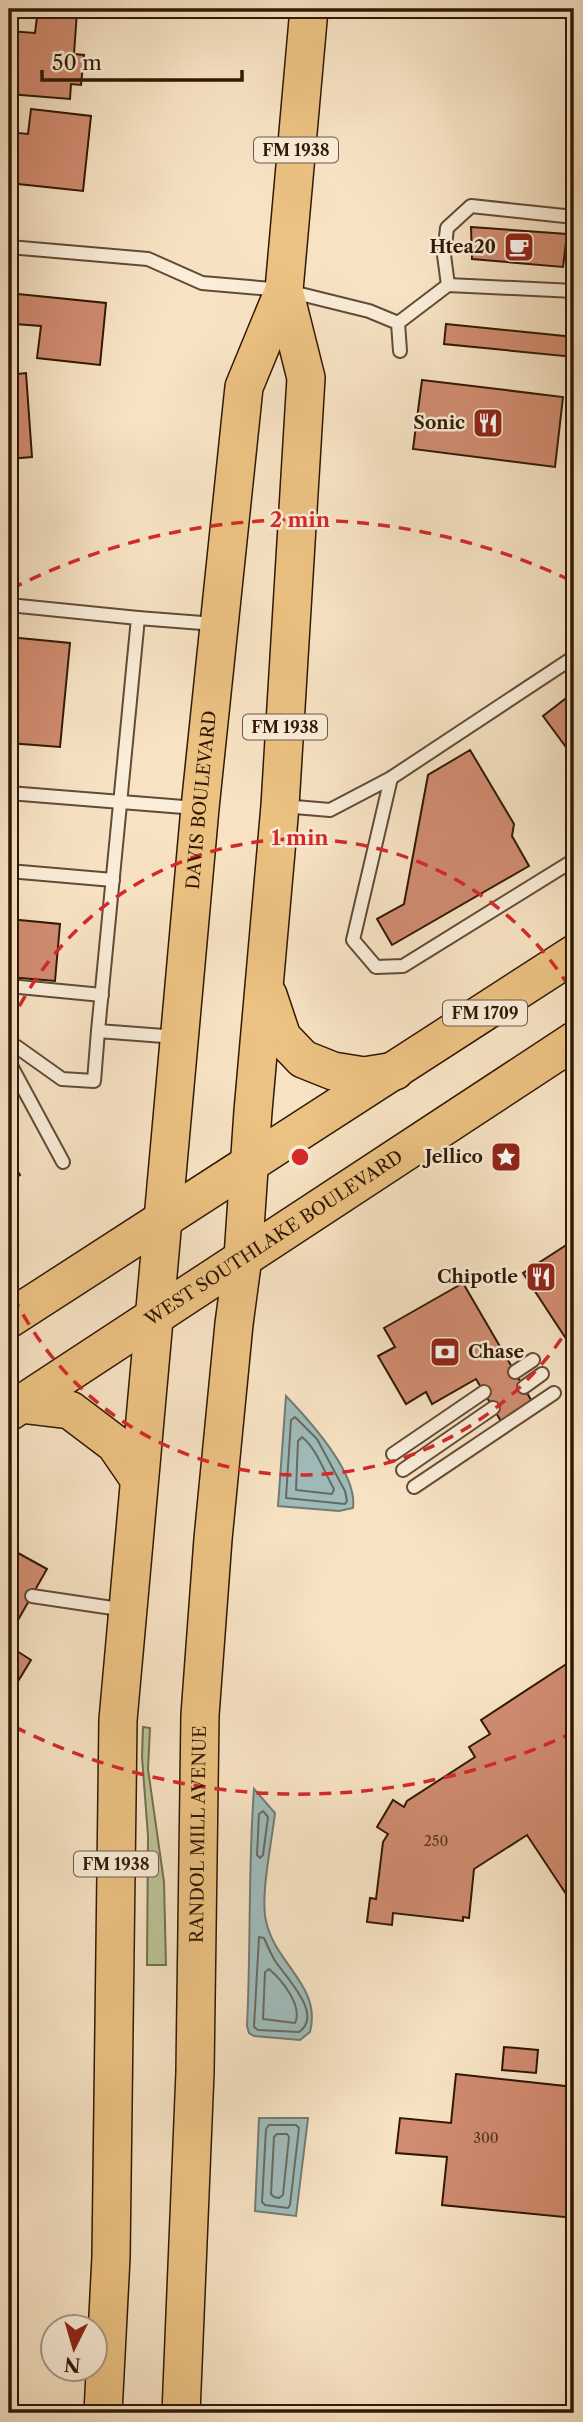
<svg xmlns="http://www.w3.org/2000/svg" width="583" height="2422" font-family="'Libre Caslon Text',serif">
  <rect width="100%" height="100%" fill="#f7e3c4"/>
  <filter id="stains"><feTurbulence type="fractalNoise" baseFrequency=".00286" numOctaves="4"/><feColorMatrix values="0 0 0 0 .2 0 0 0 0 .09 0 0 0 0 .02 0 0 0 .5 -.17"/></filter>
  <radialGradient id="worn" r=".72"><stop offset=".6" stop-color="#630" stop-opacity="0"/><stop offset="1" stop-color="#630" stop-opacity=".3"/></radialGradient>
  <polygon fill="#bbc495" stroke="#766e4d" stroke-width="2" points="143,1727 150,1728 148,1769 164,1882 166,1965 147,1965 148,1836 142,1757"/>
  <g fill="#9fbdbc" stroke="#737b73" stroke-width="2">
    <path d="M286,1396C308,1419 358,1474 353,1508L339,1511L278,1506Z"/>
    <path d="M254,1789L275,1813C272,1841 260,1896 266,1921C275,1964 322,1986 310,2032L300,2040L254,2036L249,2033L247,2026C251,1947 248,1868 254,1789Z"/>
    <polygon points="259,2118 308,2118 296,2216 255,2211"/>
  </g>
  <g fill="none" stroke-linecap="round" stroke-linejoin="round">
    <g stroke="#686a60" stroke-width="2">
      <polygon points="295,1417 317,1439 345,1491 347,1501 345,1504 286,1498 291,1420"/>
      <path d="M302,1437C317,1449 324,1472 334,1489L332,1494L296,1490L298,1441Z"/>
      <polygon points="263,1811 268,1817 263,1855 260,1858 257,1855 259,1814"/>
      <path d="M259,1937L264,1938C267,1945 270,1952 274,1959C283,1975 325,2014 299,2032L258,2030L254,2027Z"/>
      <path d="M269,1969C282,1980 303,2006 295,2023L263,2019L265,1972Z"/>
      <polygon points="269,2125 296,2125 299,2128 290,2205 288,2208 265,2205 262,2202 266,2129"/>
      <polygon points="277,2134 287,2134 289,2137 283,2195 279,2198 274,2197 271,2194 274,2137"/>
    </g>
  </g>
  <g fill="#d18c71" stroke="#301805" stroke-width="2">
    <polygon points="38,9 77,11 74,54 84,55 81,85 71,84 70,99 9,94 9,31 35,33"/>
    <polygon points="31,109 91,116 83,191 9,183 9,132 28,134"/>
    <polygon points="471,227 567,234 563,267 472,259"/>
    <polygon points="18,294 106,303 100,365 37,358 41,326 15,324"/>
    <polygon points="446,324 574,337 574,357 444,344"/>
    <polygon points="26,373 32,457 9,459 9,375"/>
    <polygon points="422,380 563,397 555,467 413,449"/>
    <polygon points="9,637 70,643 60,747 9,743"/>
    <polygon points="574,692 574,758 543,716"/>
    <polygon points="470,750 514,824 512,836 529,866 392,945 377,919 404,904 428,775"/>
    <polygon points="9,919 60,924 55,981 9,977"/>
    <polygon points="9,1158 20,1175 9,1182"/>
    <polygon points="574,1240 574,1351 523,1273"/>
    <polygon points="463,1283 534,1405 502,1423 476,1379 432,1404 426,1392 406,1404 378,1356 395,1347 384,1328"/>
    <polygon points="9,1548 47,1569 9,1636"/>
    <polygon points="9,1646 31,1660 9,1696"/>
    <polygon points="574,1659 574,1906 527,1835 474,1869 469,1918 463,1917 463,1921 393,1913 392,1925 367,1922 370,1898 376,1899 383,1842 388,1834 377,1827 393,1800 404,1807 407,1801 475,1757 469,1747 490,1734 481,1720"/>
    <polygon points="504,2047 538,2050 536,2073 502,2070"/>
    <polygon points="456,2074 574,2087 574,2218 442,2205 447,2157 396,2153 400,2118 451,2123"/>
  </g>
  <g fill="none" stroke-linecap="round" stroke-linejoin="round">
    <g stroke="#624b35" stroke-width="16">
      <g id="service">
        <polyline points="9,247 148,259 202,283 284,290 369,311 398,323 400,351"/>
        <polyline points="448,285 444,255 447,228 471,206 574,217"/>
        <polyline points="398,323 448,285 574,291"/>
        <polyline points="9,605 138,618 98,1031"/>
        <polyline points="138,618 215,624"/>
        <polyline points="391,778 353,940 376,967 403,966 574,860"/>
        <polyline points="9,793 196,808"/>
        <polyline points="283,806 330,810 391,778 574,657"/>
        <polyline points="9,871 113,880"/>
        <polyline points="9,986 102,995"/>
        <polyline points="9,1046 17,1047 62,1079 94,1081 98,1031 177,1037"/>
        <polyline points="9,1062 63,1162"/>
        <polyline points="515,1372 533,1360"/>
        <polyline points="524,1387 542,1374"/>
        <polyline points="393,1454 484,1392"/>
        <polyline points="403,1470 493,1408"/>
        <polyline points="414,1487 554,1393"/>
        <polyline points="32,1596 126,1610"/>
      </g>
    </g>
    <g stroke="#301805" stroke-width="40">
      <g id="primary">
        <polyline points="268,995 282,1037 303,1059 333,1071 364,1076 395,1071"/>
        <path d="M9,1319C198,1199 386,1077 574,954"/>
        <polyline points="20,1404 70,1410 115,1444 139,1479"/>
        <path id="s1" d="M9,1412L574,1041"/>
        <path id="s2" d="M103,2413L111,2257L118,1720L200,808L244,387L284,290L309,9"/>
        <path id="s3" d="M181,2413L195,2072L200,1715L213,1539L234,1324L243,1257L253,1111L280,806L306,378L284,290"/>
      </g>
    </g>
    <use href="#service" stroke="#faedd9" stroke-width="12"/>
    <use href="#primary" stroke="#ecc282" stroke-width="37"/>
  </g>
  <g fill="none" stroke="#d62828" stroke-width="3.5" stroke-dasharray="12 9">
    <path d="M573 1321A319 319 0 0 1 10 1289M10 1025A319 319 0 0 1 573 993"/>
    <path d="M574 1732A637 637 0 0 1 11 1725M11 589A637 637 0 0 1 574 582"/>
  </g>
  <defs>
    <g id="cafe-square" transform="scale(1.575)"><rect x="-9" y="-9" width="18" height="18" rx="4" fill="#8f2418" stroke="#faedd9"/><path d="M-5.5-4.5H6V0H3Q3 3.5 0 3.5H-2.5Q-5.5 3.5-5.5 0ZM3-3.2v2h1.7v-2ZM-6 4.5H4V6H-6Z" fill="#fff"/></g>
    <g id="restaurant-square" transform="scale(1.575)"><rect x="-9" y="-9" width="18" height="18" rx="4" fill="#8f2418" stroke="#faedd9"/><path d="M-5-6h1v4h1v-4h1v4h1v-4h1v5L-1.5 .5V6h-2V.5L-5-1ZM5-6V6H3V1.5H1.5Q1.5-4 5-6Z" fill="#fff"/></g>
    <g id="sight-square" transform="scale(1.575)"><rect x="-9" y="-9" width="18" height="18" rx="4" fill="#8f2418" stroke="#faedd9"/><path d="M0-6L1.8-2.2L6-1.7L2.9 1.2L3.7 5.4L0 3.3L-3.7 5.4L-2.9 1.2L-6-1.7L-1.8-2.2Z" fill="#fff"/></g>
    <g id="bank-square" transform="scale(1.575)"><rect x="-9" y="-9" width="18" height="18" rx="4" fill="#8f2418" stroke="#faedd9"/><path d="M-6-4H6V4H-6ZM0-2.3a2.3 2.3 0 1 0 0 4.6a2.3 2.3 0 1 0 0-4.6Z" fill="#fff"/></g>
  </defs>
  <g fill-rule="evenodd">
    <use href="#cafe-square" x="519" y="247"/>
    <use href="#restaurant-square" x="488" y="423"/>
    <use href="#sight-square" x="506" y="1157"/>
    <use href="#restaurant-square" x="541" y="1277"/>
    <use href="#bank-square" x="445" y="1352"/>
  </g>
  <g text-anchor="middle" stroke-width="5" stroke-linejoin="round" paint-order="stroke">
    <g font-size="14" fill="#583520">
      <text x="436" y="1846">250</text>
      <text x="486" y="2143">300</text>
    </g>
    <g fill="#faedd9" stroke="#6d5845" stroke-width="2">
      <rect x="254" y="137.5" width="84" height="25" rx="5"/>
      <rect x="243" y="714.5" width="84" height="25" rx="5"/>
      <rect x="443" y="1000.5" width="84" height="25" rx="5"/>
      <rect x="74" y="1851.5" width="84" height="25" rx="5"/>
    </g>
    <g font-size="16" font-weight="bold" fill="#301805">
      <text x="296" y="156">FM 1938</text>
      <text x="285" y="733">FM 1938</text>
      <text x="485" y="1019">FM 1709</text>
      <text x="116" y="1870">FM 1938</text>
    </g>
    <g font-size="18" font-weight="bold" fill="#301805" stroke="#faedd9" text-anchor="end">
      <text x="496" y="253">Htea20</text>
      <text x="465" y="429">Sonic</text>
      <text x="483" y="1163">Jellico</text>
      <text x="518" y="1283">Chipotle</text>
      <text x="468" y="1358" text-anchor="start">Chase</text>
    </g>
    <g font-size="18" fill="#301805" stroke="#faedd9">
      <text dy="6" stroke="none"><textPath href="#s2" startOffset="1617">DAVIS BOULEVARD</textPath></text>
      <text dy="6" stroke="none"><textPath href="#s1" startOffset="317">WEST SOUTHLAKE BOULEVARD</textPath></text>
      <text dy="6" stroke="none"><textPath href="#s3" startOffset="579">RANDOL MILL AVENUE</textPath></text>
    </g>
  </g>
  <circle cx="300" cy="1157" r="10" fill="#d62828" stroke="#faedd9" stroke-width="3.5"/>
  <g font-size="21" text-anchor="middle" font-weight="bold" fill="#d62828" stroke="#faedd9" stroke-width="5" stroke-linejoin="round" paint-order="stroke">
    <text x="300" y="527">2 min</text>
    <text x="300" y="845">1 min</text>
  </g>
  <rect width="583" height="2422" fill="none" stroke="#f7e3c4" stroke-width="35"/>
  <rect x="10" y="10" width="562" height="2401" fill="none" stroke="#301805" stroke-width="3.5"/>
  <rect x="18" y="18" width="548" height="2387" fill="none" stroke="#301805" stroke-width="2"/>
  <g transform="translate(74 2348) rotate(185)"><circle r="33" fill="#faedd9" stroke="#a99884" stroke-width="2"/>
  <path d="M0-5L12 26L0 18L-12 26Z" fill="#8f2418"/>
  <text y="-10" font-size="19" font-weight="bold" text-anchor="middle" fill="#301805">N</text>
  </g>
  <path d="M42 70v10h200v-10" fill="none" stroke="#301805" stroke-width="3.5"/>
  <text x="52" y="70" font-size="21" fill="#301805" stroke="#faedd9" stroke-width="5" paint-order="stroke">50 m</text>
  <rect width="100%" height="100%" filter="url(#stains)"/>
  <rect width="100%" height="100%" fill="url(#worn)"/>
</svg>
